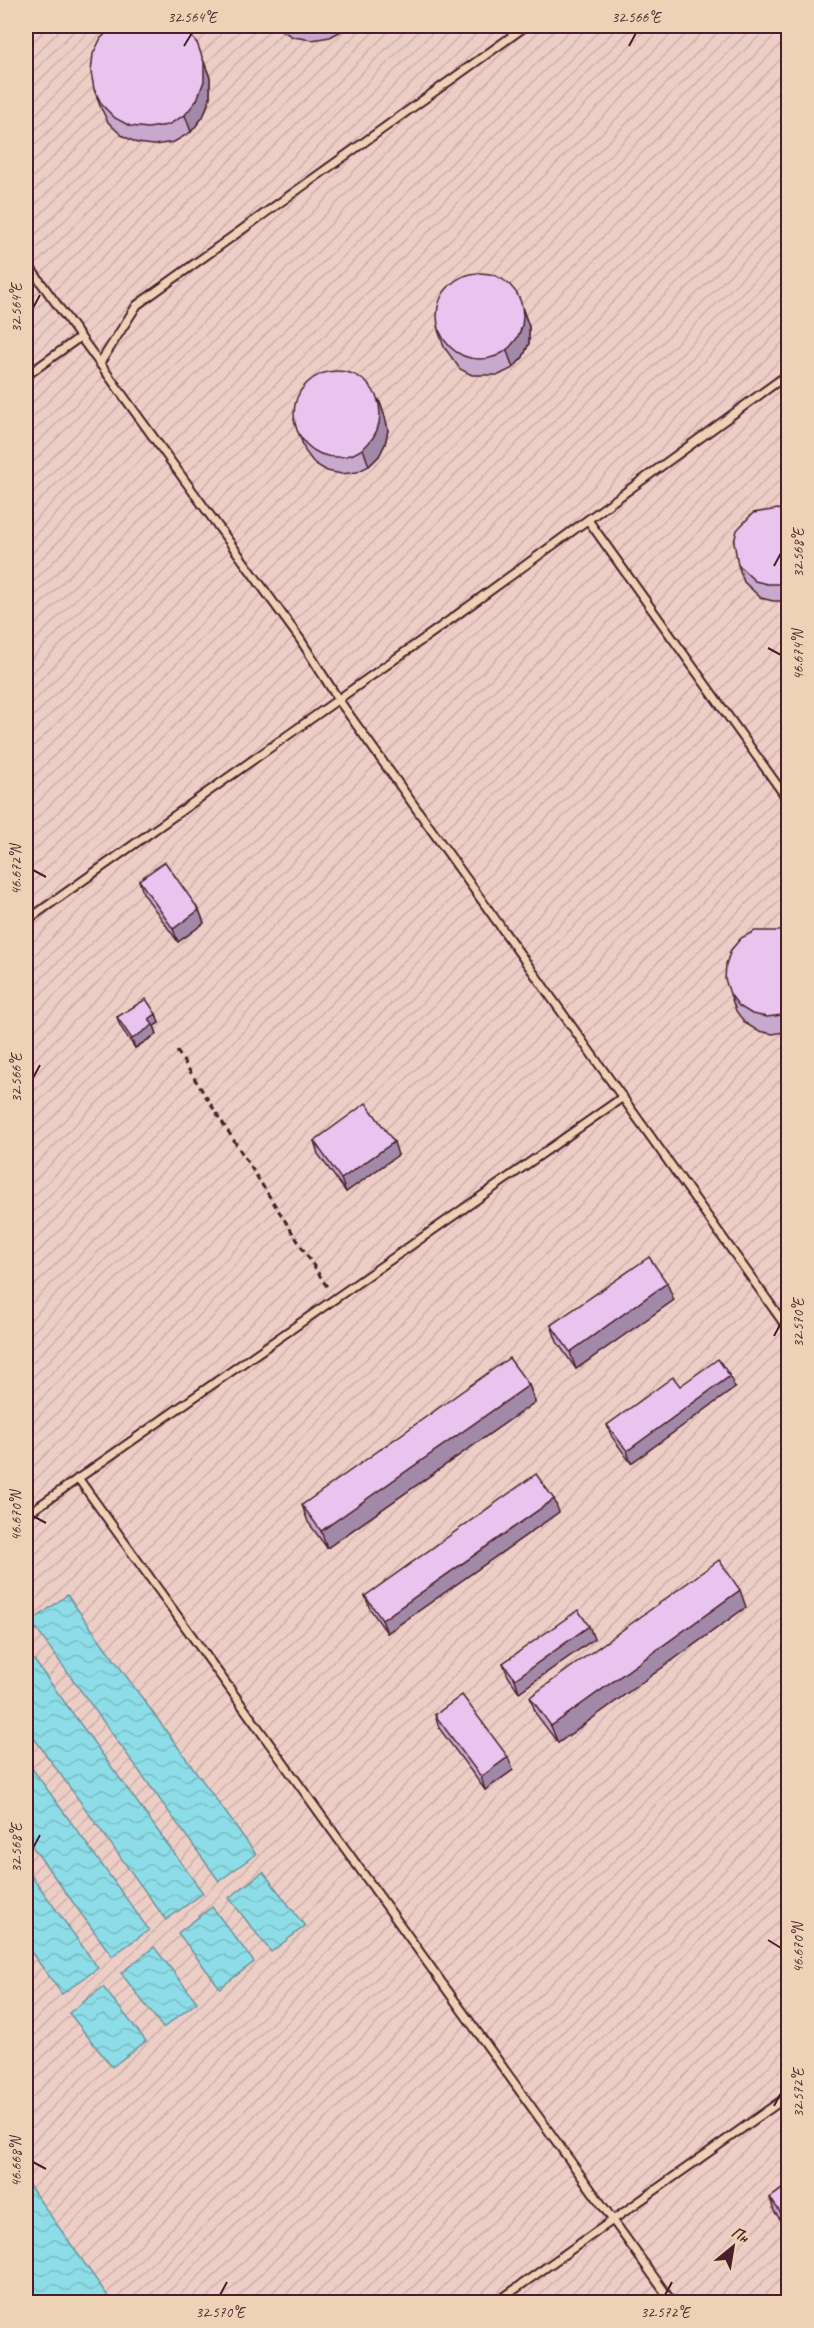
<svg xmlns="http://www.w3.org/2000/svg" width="814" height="2328" font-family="Caveat,sans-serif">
  <defs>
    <pattern id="industrial-furrows" width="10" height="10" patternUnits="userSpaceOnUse" patternTransform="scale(1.5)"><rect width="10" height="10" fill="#eccec6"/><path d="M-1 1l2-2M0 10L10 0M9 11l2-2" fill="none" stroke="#ccb0aa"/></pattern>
    <pattern id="water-waves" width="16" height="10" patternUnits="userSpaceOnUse" patternTransform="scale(1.5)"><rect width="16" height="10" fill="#8cdde7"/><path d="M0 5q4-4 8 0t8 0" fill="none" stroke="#7abdc6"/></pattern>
  </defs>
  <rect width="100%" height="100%" fill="#eed2b5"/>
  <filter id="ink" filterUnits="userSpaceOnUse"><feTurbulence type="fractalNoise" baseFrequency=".0167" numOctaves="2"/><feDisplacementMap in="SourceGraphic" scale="12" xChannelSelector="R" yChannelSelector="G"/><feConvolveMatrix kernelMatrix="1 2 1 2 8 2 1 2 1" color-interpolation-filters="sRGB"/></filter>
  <g filter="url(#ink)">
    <rect fill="url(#industrial-furrows)" x="26" y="26" width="762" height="2276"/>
    <g fill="url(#water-waves)" stroke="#72919c" stroke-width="1.5">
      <polygon points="67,1595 256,1854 219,1881 31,1622"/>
      <polygon points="26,1649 203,1893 166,1920 26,1727"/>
      <polygon points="26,1760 149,1930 112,1956 26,1838"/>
      <polygon points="26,1868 98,1968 62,1994 26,1945"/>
      <polygon points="263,1872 305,1926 271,1952 229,1898"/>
      <polygon points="212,1907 254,1962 220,1988 178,1933"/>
      <polygon points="154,1947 197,2002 163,2028 121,1973"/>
      <polygon points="103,1987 146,2041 112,2067 69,2013"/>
      <polygon points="26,2181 112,2302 26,2302"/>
    </g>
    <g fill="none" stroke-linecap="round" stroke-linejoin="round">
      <g stroke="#4a1f2b" stroke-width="11">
        <g id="service">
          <polyline points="26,262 300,639 338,699 788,1329"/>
          <polyline points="100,363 137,305 526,26"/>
          <polyline points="26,376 80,337"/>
          <polyline points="588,520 788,800"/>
          <polyline points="26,921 443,625 788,374"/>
          <polyline points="78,1478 672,2302"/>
          <polyline points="26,1515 623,1097"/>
          <polyline points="497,2302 788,2096"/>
        </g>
      </g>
      <polyline stroke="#4a1f2b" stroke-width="3" stroke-dasharray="6 4.5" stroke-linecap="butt" points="177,1051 329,1290"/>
      <use href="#service" stroke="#eed2b5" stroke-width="7"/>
    </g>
    <g fill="#c8a9ce" stroke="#4a1f2b" stroke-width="1.5">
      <polygon points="274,26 349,26 345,29 330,37 312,40 293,37"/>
      <polygon points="204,62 210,78 210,98 203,117 191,132 174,142 154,145 137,143 121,135 108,122 100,106 94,89"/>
      <polygon points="518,296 529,327 529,343 523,357 513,368 499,375 472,375 460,369 444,347 438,330"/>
      <polygon points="379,400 385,417 388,430 385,444 379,456 369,466 357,472 342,474 327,471 314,463 305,451 294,419"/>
      <polygon points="789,513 789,600 785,601 773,601 761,598 744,582 738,565"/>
      <polygon points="139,880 199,910 204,923 178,942 143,893"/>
      <polygon points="789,935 789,1031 773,1034 758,1031 745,1023 736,1011 730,994"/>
      <polygon points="156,1014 159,1023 154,1026 157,1034 135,1048 120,1026 117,1017"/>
      <polygon points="314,1141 398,1155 346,1192 318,1154"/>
      <polygon points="674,1300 576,1369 557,1342 551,1325"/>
      <polygon points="529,1385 535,1402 327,1548 308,1522 302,1505"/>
      <polygon points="680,1386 735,1388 631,1463 612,1437 607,1425"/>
      <polygon points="559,1512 387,1633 370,1609 365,1596"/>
      <polygon points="746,1607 558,1743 536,1714 530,1697"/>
      <polygon points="594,1639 519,1692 508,1676 503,1663"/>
      <polygon points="435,1715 513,1770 485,1790 439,1728"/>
      <polygon points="789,2184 789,2231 774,2211 770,2198"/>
    </g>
    <g fill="#a289a7" stroke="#4a1f2b" stroke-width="1.5">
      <polygon points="204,62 210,78 210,98 203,117 191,132 185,115"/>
      <polygon points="518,296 529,327 529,343 523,357 513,368 507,351"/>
      <polygon points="379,400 385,417 388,430 385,444 379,456 369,466 363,449"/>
      <polygon points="199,910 204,923 178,942 173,929"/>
      <polygon points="156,1014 159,1023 154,1026 157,1034 135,1048 132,1039 149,1019"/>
      <polygon points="394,1142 398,1155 346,1192 341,1179"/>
      <polygon points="667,1283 674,1300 576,1369 570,1352"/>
      <polygon points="730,1376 735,1388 631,1463 627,1451"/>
      <polygon points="529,1385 535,1402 327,1548 321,1531"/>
      <polygon points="554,1499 559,1512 387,1633 382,1620"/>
      <polygon points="740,1590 746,1607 558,1743 551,1726"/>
      <polygon points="589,1626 594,1639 519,1692 515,1679"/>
      <polygon points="508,1757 513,1770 485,1790 481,1777"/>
      <polygon points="789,2216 789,2230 785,2219"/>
    </g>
    <g fill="#e8c4ef" stroke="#4a1f2b" stroke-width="1.5">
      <polygon points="114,26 180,26 184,28 197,43 204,62 204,81 197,100 185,115 168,125 148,128 130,126 115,118 102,105 94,89 91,72 93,54 101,38"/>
      <circle cx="480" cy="316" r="43"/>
      <circle cx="337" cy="414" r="43"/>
      <polygon points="778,509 789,513 789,580 779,584 767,584 755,581 738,565 734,542 737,530 753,513"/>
      <polygon points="165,862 199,910 173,929 139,880"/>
      <polygon points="755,931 782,931 789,935 789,1011 782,1015 767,1017 752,1014 739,1006 730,994 725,979 726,964 731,950 741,938"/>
      <polygon points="146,999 156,1014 149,1019 153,1025 132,1039 117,1017"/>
      <polygon points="366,1103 394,1142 341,1179 314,1141"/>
      <polygon points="649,1257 667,1283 570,1352 551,1325"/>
      <polygon points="509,1358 529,1385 321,1531 302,1505"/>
      <polygon points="718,1359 730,1376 627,1451 607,1425 673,1377 680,1386"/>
      <polygon points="536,1474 554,1499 382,1620 365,1596"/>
      <polygon points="719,1560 740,1590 551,1726 530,1697"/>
      <polygon points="578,1610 589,1626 515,1679 503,1663"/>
      <polygon points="462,1695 508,1757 481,1777 435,1715"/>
      <polygon points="789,2184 789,2216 785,2219 770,2198"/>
    </g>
  </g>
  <path fill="none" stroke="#4a1f2b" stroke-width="2" d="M184,46L192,33M629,46L636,33M33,308L40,295M774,566L781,553M768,648L781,655M33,870L46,877M33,1078L40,1065M774,1336L781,1323M33,1516L46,1523M33,1848L40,1835M768,1940L781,1948M774,2106L781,2093M33,2162L46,2169M220,2295L227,2282M665,2295L672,2282"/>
  <rect width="814" height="2328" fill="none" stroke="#eed2b5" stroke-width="66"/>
  <g transform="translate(733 2247) rotate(30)" stroke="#eed2b5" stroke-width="4.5" paint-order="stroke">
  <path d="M0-4.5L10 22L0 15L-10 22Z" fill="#4a1f2b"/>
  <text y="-9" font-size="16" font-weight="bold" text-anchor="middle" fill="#4a1f2b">Пн</text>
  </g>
  <rect x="33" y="33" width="748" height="2262" fill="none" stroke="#4a1f2b" stroke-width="2"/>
  <g font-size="15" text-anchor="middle" fill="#4a1f2b">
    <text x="192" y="22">32.564°E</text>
    <text x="636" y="22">32.566°E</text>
    <text transform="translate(16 308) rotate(-90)" y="5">32.564°E</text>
    <text transform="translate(798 553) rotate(-90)" y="5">32.568°E</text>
    <text transform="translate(798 655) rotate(-90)" y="5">46.674°N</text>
    <text transform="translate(16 870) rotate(-90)" y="5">46.672°N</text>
    <text transform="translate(16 1078) rotate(-90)" y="5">32.566°E</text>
    <text transform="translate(798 1323) rotate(-90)" y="5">32.570°E</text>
    <text transform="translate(16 1516) rotate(-90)" y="5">46.670°N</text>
    <text transform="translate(16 1848) rotate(-90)" y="5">32.568°E</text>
    <text transform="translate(798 1948) rotate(-90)" y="5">46.670°N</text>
    <text transform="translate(798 2093) rotate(-90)" y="5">32.572°E</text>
    <text transform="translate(16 2162) rotate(-90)" y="5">46.668°N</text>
    <text x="220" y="2317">32.570°E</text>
    <text x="665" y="2317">32.572°E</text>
  </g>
</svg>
